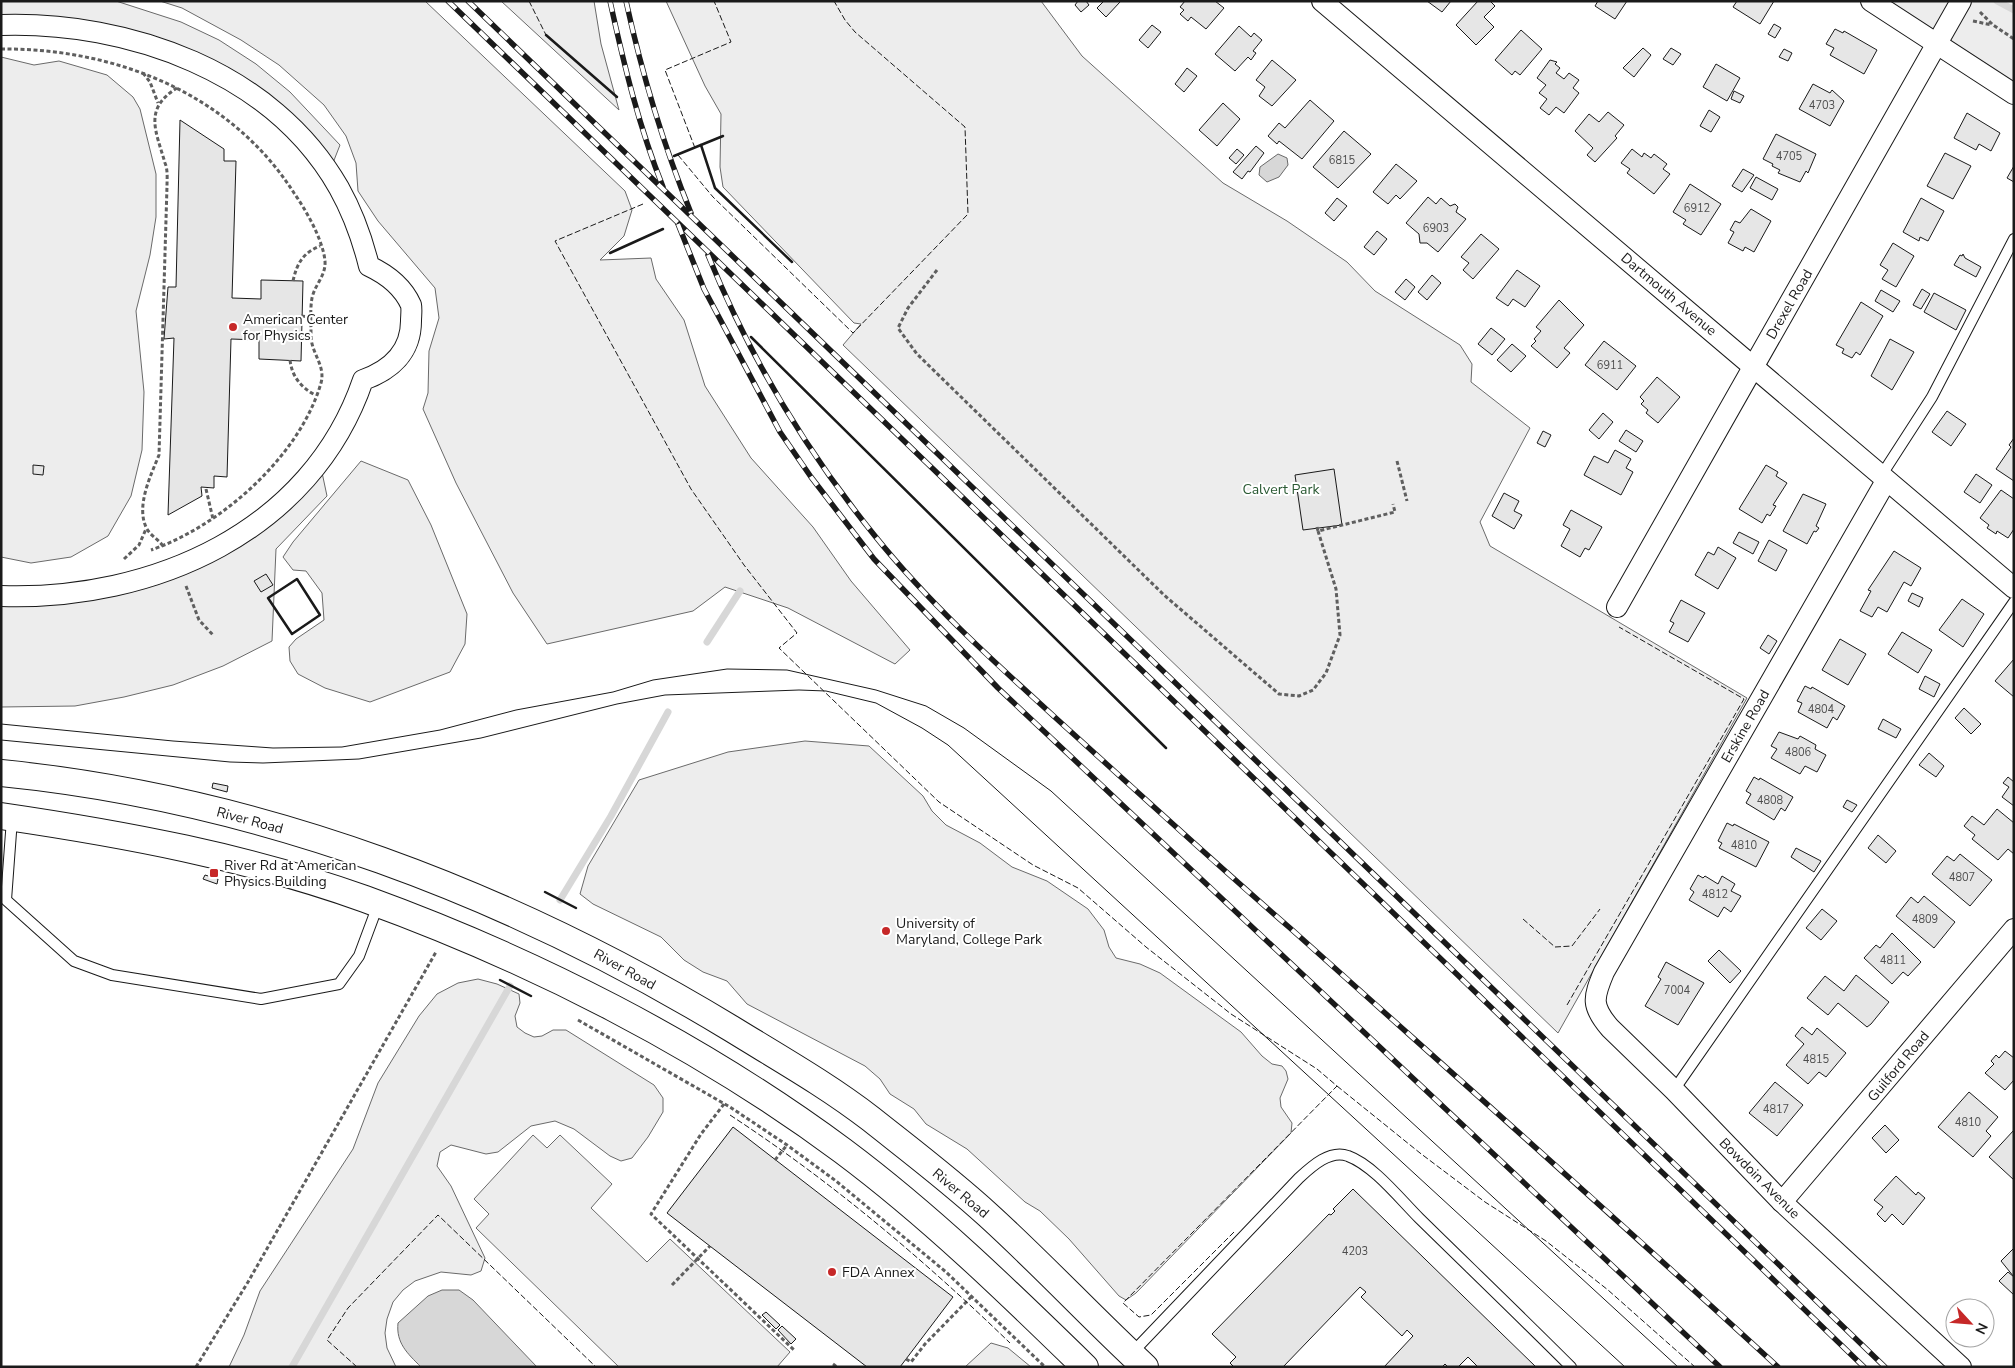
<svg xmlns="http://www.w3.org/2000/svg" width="2015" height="1368" font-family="'Nunito Sans',sans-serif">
  <rect width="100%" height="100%" fill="#fff"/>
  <g fill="#ededed" stroke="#6a6a6a">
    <polygon points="1,1 116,1 181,22 219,40 256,64 290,92 340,145 329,173 273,111 166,51 1,25"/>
    <polygon points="160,1 425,1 625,191 632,210 624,236 600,260 651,258 656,279 684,320 705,386 751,458 813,527 851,581 910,650 895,664 788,608 725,587 693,611 547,644 513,593 456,483 423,409 428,393 429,351 439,318 435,288 378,221 358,191 356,163 346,136 324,105 279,65 241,40 182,8"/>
    <polygon points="501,1 594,1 601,44 619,110"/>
    <polygon points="666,1 1041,1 1082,56 1223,183 1287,221 1347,262 1375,291 1460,345 1472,364 1471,382 1530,428 1480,522 1490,546 1747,698 1558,1033 843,345 861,324 854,323 723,187 720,167 721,114 705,86"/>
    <polygon points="1871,1 2014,1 2014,93"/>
    <polygon points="1,57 34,65 59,61 107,75 133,97 140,109 156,174 156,217 150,255 136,311 144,392 142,450 131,496 108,536 71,557 31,563 1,557"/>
    <polygon points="361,461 408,480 431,525 467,614 465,644 450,672 370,702 325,688 298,674 290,661 289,647 296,639 324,620 322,593 306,571 293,570 283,557 293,542"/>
    <polygon points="320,463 327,496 276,549 272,641 223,666 173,685 124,697 75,706 1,707 1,596 186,564"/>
    <polygon points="805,741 869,746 923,796 932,811 946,825 980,843 1012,867 1047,881 1088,909 1104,930 1109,947 1116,958 1140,964 1160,973 1241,1032 1262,1056 1272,1064 1282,1066 1286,1071 1288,1079 1280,1098 1281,1107 1292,1123 1291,1133 1136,1293 1126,1300 1119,1296 1069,1239 1040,1211 1025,1202 967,1149 926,1124 914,1109 890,1094 880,1079 865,1066 747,1004 727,981 703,972 684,960 661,937 593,904 580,894 588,866 639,780 728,752"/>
    <polygon points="478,979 497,984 519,994 520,1003 515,1016 517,1027 525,1033 534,1037 542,1036 553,1030 566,1030 654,1085 663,1098 663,1112 648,1137 632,1158 621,1161 610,1156 574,1129 555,1121 531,1126 498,1152 486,1154 451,1145 440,1152 437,1166 451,1186 485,1258 481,1271 471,1275 441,1272 415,1281 403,1290 393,1302 387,1319 385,1333 387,1348 396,1367 229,1367 244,1335 260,1291 353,1149 378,1083 419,1016 437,994 458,983"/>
    <polygon points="533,1135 547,1148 560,1135 612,1184 591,1208 647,1262 670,1239 790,1352 777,1367 619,1367 476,1228 489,1214 474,1199"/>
    <polygon points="991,1343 1008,1348 1031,1367 965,1367"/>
  </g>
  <g fill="#d7d7d7" stroke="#6a6a6a">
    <polygon points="1278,154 1287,158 1288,165 1279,177 1267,182 1259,175 1260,167"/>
    <path d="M442,1290H459L473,1300L537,1367H421C407,1353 396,1343 398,1323L428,1296Z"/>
  </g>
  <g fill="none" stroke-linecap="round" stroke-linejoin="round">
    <g stroke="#d7d7d7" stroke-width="7">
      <polyline points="1997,1 2014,10"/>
      <polyline points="707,642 740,591"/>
      <polyline points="560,900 611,816 668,712"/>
      <polyline points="292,1367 510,986"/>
    </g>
  </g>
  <g fill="#e6e6e6" stroke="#1a1a1a">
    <polygon points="1078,1 1086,1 1089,5 1081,12 1075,5"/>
    <polygon points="1104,1 1119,1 1120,2 1106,17 1097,8"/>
    <polygon points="1185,1 1215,1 1224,8 1206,29 1191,17 1188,21 1180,14 1184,10 1180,7"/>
    <polygon points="1427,1 1451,1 1442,12"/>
    <polygon points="1490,1 1495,6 1484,17 1494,27 1476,45 1456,25 1478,1"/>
    <polygon points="1598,1 1627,1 1615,19 1595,6"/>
    <polygon points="1737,1 1774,1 1760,24 1733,7"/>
    <polygon points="1774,24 1781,28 1775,38 1768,34"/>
    <polygon points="1152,25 1161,32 1148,48 1139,40"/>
    <polygon points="1239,26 1251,37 1254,33 1262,40 1253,51 1256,53 1251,60 1248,57 1235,71 1215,54"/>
    <polygon points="1835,29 1843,33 1844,31 1877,50 1864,74 1830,55 1834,48 1826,44"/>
    <polygon points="1521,30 1542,49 1520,75 1515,71 1512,75 1495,60"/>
    <polygon points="1643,48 1651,55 1634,77 1623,68"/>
    <polygon points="1671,48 1681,54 1673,65 1663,59"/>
    <polygon points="1784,49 1792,53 1788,61 1779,57"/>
    <polygon points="1272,60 1296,80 1272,106 1259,96 1265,87 1256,80"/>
    <polygon points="1550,60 1557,62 1555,64 1560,68 1556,73 1564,79 1569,73 1579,80 1573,88 1579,93 1564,113 1556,107 1549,115 1540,108 1547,99 1539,93 1546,85 1537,78"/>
    <polygon points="1716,64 1740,78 1727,101 1703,87"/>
    <polygon points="1187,68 1197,76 1184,92 1175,84"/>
    <polygon points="1813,84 1830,93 1832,90 1844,101 1830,126 1799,109"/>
    <polygon points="1734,91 1744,96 1740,103 1731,99"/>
    <polygon points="1310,100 1334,121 1302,159 1279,141 1277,144 1268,136 1279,123 1285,128"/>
    <polygon points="1223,103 1240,119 1217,146 1199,130"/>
    <polygon points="1709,110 1720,117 1711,132 1700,126"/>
    <polygon points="1608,112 1624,125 1615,136 1617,138 1595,162 1587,155 1593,148 1575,131 1589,114 1599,122"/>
    <polygon points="1967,113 2000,133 1991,151 1979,144 1976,150 1954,138"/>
    <polygon points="180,120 224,149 224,161 236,161 232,298 261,299 261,280 303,281 301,361 259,359 259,340 231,339 227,477 214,476 214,488 201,487 202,496 168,515 174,338 164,339 168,287 176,287"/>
    <polygon points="1344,131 1371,154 1338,188 1313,167"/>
    <polygon points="1776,134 1816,154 1808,173 1806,171 1800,182 1778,173 1780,170 1772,166 1773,164 1763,159"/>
    <polygon points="1256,146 1264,153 1250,172 1248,171 1242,179 1233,172"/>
    <polygon points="1237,149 1244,155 1236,164 1229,158"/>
    <polygon points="1632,149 1642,157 1644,153 1651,158 1654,154 1667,164 1663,169 1670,174 1654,194 1627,173 1630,169 1621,163"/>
    <polygon points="1945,153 1971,166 1953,199 1927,186"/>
    <polygon points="1396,164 1417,181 1400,199 1396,195 1388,204 1373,192"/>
    <polygon points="2014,166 2014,182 2007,178"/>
    <polygon points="1743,169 1754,175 1742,192 1732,186"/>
    <polygon points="1756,177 1778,189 1772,200 1750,188"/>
    <polygon points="1690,184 1721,204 1701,235 1683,224 1686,220 1673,212"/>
    <polygon points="1428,197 1436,204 1441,198 1450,206 1455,204 1458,207 1456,212 1466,219 1438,252 1427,243 1420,243 1419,234 1406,223"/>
    <polygon points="1337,198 1347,206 1334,221 1325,213"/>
    <polygon points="1921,198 1944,211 1928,241 1920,237 1919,241 1903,232"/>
    <polygon points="1751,209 1771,221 1754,252 1745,247 1743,251 1728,243 1734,232 1730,230 1735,221 1740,223"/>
    <polygon points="1377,231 1387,239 1374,255 1364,247"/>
    <polygon points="1481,234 1499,249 1473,279 1463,270 1469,263 1461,257"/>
    <polygon points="1893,243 1914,256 1896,287 1882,279 1888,270 1880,265"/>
    <polygon points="1963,254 1965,258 1981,267 1976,277 1954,265 1960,255 1962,256"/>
    <polygon points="1517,270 1540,286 1525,307 1513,299 1508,306 1496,298"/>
    <polygon points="1432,275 1441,283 1427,300 1418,292"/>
    <polygon points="1406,279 1415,287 1405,300 1395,292"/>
    <polygon points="1922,289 1930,294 1921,309 1913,305"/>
    <polygon points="1881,290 1900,301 1893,312 1875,301"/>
    <polygon points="1934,293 1966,310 1956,330 1924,312"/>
    <polygon points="1559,300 1584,325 1564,348 1570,353 1557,368 1531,346 1536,341 1534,339 1541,331 1536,327"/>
    <polygon points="1861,302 1883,316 1860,355 1856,352 1852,358 1842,353 1844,349 1836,345"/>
    <polygon points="1491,328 1505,339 1492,355 1478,344"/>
    <polygon points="1890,339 1914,352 1892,390 1871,376"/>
    <polygon points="1604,341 1636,366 1617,390 1585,365"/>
    <polygon points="1512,344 1526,356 1511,372 1497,360"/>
    <polygon points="1657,377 1680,397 1658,423 1646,413 1648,410 1641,404 1644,401 1640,397"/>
    <polygon points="1947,411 1966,424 1951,446 1932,432"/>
    <polygon points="1603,413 1613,422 1599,439 1589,430"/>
    <polygon points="1626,430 1643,441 1636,452 1619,441"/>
    <polygon points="1543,431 1551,435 1545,447 1537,443"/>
    <polygon points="2014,438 2014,481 1996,469 2011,447 2009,445"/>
    <polygon points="1615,450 1631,459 1626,468 1633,472 1621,495 1584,475 1594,456 1608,463"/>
    <polygon points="33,465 44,466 43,475 33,474"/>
    <polygon points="1766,465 1778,472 1776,476 1787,483 1773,505 1776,506 1770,516 1767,514 1762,523 1739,509"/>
    <polygon points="1334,469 1342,525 1303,530 1295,475"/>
    <polygon points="1976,474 1992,485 1980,503 1964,492"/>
    <polygon points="2001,490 2014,499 2014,529 2008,538 1997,531 1996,534 1987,528 1989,525 1980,518"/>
    <polygon points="1504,493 1519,501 1514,511 1522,515 1514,529 1492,516"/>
    <polygon points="1803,494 1826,504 1816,526 1819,528 1816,532 1814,531 1807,544 1783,531"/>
    <polygon points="1571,510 1602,527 1589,550 1585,548 1580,557 1561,546 1570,529 1563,525"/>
    <polygon points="1739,532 1759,542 1753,554 1733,543"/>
    <polygon points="1769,540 1787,550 1776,571 1758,561"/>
    <polygon points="1718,547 1736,558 1718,589 1695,575 1708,552 1714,555"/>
    <polygon points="1894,551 1921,568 1911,586 1904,582 1887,612 1878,607 1872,617 1860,611 1871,591 1868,590"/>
    <polygon points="266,574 273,585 261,592 254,581"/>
    <polygon points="1912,593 1923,598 1919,607 1908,601"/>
    <polygon points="1962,599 1984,614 1963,647 1939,630"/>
    <polygon points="1681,600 1705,613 1688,642 1669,632 1674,623 1670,621"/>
    <polygon points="1902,632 1932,650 1918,673 1888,654"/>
    <polygon points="1768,635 1777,641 1769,654 1760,648"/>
    <polygon points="1840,639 1866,654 1848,685 1822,670"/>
    <polygon points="2014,659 2014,697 1995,681"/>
    <polygon points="1925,676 1940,684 1934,697 1919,689"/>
    <polygon points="1805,686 1811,689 1812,687 1845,706 1837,720 1833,717 1827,728 1798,712 1802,703 1797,701"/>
    <polygon points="1964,708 1981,724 1971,734 1955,718"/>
    <polygon points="1883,719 1901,729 1896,738 1878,729"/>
    <polygon points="1779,732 1798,739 1800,736 1816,745 1815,749 1826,755 1817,772 1805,766 1800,774 1771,758 1777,749 1771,746"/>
    <polygon points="1929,753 1944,766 1936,777 1919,765"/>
    <polygon points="1754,777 1759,780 1760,778 1793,797 1785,811 1781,808 1774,820 1746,803 1751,794 1746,791"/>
    <polygon points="2008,777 2014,782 2014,806 2002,797 2009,787 2003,783"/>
    <polygon points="213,783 228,786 227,792 212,788"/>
    <polygon points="1847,800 1857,805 1852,812 1843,807"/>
    <polygon points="1997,809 2014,823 2014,854 2008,849 1998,860 1972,839 1975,835 1964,826 1972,816 1984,825"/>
    <polygon points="1727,823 1733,826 1734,824 1769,842 1756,867 1719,848 1722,843 1718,841"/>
    <polygon points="1878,835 1896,851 1886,863 1868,848"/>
    <polygon points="1796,848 1821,861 1814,872 1791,857"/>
    <polygon points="1960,854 1992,880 1970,906 1932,874 1947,856 1954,861"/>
    <polygon points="205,875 218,879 217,884 203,879"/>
    <polygon points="1698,875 1703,878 1705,876 1718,884 1722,876 1735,884 1731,891 1741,896 1731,912 1724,907 1718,917 1689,900 1694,892 1690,889"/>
    <polygon points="1924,896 1955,922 1934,948 1896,916 1911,897 1918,903"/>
    <polygon points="1822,909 1837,921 1821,940 1806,928"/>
    <polygon points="1892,933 1921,962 1908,976 1903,972 1892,984 1864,958 1876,945 1880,948"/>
    <polygon points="1719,950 1741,971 1730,983 1708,961"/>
    <polygon points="1666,962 1704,983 1678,1025 1645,1006 1661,979 1658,977"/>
    <polygon points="1856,975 1889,1002 1871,1024 1867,1027 1838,1003 1828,1015 1807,998 1825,976 1844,991"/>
    <polygon points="1802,1027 1812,1035 1817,1028 1846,1053 1826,1077 1819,1072 1808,1084 1786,1065 1804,1044 1795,1036"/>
    <polygon points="2005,1051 2014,1058 2014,1080 2005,1090 1985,1073 1994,1064 1991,1061 1996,1055 1999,1058"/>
    <polygon points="1775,1082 1803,1105 1777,1136 1749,1113"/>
    <polygon points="1969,1092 1998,1117 1986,1131 1991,1136 1973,1157 1938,1127"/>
    <polygon points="1885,1125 1899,1140 1886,1153 1872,1138"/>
    <polygon points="733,1127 953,1297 900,1367 867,1367 667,1213"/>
    <polygon points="2014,1130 2014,1180 1989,1157"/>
    <polygon points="1896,1176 1916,1195 1918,1192 1925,1198 1903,1225 1892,1214 1885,1222 1877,1214 1883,1207 1874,1200"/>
    <polygon points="1353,1189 1536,1367 1478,1367 1468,1357 1458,1367 1448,1367 1445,1364 1442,1367 1384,1367 1413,1336 1407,1330 1402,1336 1361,1297 1366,1292 1360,1287 1283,1367 1234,1367 1230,1363 1236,1357 1212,1334 1329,1214 1331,1215 1335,1211 1333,1209"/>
    <polygon points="2014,1248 2014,1277 2001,1261"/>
    <polygon points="2008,1272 2014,1277 2014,1295 1999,1281"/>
    <polygon points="766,1312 780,1325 776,1329 762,1315"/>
    <polygon points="782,1326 796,1339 791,1344 778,1330"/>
  </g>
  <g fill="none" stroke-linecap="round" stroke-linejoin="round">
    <g stroke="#1a1a1a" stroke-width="12">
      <g id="service">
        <polyline points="1881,476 1932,397 2014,239"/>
        <polyline points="12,819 6,900 74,961 112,975 261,999 339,984 359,956 378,905"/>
        <polyline points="1674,1090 2014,602"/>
        <path d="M1132,1353L1299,1178C1311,1167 1330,1149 1348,1156C1373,1165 1400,1199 1419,1218C1470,1268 1521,1317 1571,1367"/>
      </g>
    </g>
    <g stroke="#1a1a1a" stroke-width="22">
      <g id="minor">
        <polyline points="1322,1 2014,588"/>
        <polyline points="1871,1 2014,94"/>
        <path d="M1,25C129,21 273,72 339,188C353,213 362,238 369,266C386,274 403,287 411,305C412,310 411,316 411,321C411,352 391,370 363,380C311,532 153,601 1,596"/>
        <path d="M1886,481L1604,972C1593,998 1591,1006 1610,1028L1674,1090L1782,1202L1961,1367"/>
        <polyline points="1617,607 1961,1"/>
        <polyline points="1782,1202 2014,929"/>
      </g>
    </g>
    <g stroke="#1a1a1a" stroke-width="28">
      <g id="tertiary">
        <path d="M1,773C261,799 510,894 732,1029C779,1058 827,1085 871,1119C910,1150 951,1181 988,1215C1042,1264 1092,1318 1145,1367"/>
        <path d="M1,816C124,834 248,857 365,899C533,960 700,1045 843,1151C930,1216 1008,1292 1085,1367"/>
      </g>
    </g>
    <g stroke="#5f5f5f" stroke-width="3" stroke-dasharray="4 2.5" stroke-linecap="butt">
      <polyline points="1980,12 1993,25 2014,39"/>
      <polyline points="1973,21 1992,25"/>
      <path d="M1,49C116,48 231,94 294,193C306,210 323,240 325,261C326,276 315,284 312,298C310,309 311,322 311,334C310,352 326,365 321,383C300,456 221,526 151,550"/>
      <polyline points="143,73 150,82 158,103"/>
      <polyline points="937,270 908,308 898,328 917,354 1164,595 1279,694 1299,696 1313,690 1326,673 1340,635 1336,589 1318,531"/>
      <path d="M293,281C297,263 303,253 320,246"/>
      <polyline points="301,316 311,317"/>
      <path d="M290,360C292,377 301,387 315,395"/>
      <polyline points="1397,461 1407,501"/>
      <polyline points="206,489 213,519"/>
      <polyline points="1317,527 1318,531 1395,512 1393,504"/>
      <path d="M163,546C158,539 151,536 147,529C135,507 151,475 159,455L167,186C167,179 168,170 165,163C156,131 143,109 177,88"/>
      <polyline points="124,559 139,545 146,529"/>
      <polyline points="186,586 199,620 213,635"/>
      <polyline points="578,1020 730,1107 787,1145 836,1181 946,1272 1045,1367"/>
      <polyline points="724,1104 701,1134 651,1214 794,1350"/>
      <polyline points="775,1160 787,1145"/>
      <polyline points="672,1285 710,1246"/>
      <polyline points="906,1359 911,1362 925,1344 972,1296"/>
      <polyline points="833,1364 837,1367"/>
      <polyline points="196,1367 248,1282 436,952"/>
    </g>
    <use href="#service" stroke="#fff" stroke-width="10"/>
    <use href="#minor" stroke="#fff" stroke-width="20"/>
    <use href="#tertiary" stroke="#fff" stroke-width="26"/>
    <g stroke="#1a1a1a" stroke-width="1">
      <polyline points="1,724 173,741 273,748 342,747 440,730 516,710 613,692 653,680 727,669 787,670 876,690 926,706 964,728 1051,791 1678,1367"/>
      <polyline points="1,740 230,762 263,763 359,759 481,738 617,704 665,695 799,690 826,691 876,703 922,728 948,745 1625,1367"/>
    </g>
    <g stroke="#1a1a1a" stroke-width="5.5">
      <g id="rail">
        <polyline points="448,1 1864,1367"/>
        <polyline points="468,1 1885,1367"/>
        <path d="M610,1C624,65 639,127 663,187"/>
        <path d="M626,1C642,74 663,144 691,213"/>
        <polyline points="678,224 704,289 780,432 811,477 874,559 998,688 1720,1367"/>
        <path d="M708,255C749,356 807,452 875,536C932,607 1002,669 1069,730C1142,796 1215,863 1290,928C1453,1074 1617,1219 1778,1367"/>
      </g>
    </g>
    <use href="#rail" stroke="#fff" stroke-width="4" stroke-dasharray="11" stroke-linecap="butt"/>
    <g stroke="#1a1a1a" stroke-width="1" stroke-dasharray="6 2.5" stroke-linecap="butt">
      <polyline points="529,1 546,35"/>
      <polyline points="695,148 665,70 731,42 714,1"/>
      <polyline points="678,155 713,197 853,333 968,214 965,127 855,32 845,20 834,1"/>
      <polyline points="643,204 555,241 691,489 744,565 797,633 779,648 939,802 1033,865 1078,888 1146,947 1231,1014 1317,1069 1337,1086 1123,1303 1139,1317 1151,1315 1234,1232"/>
      <polyline points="1523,919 1555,947 1572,946 1600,909"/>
      <polyline points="1567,1005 1744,699 1619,627"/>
      <polyline points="1337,1086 1420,1153 1485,1202 1546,1241 1608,1290 1695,1367"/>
      <path d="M730,1115C832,1182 922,1258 1010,1343"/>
      <polyline points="357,1367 327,1340 348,1308 438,1215 596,1367"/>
    </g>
    <g stroke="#1a1a1a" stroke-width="2.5">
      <polyline points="546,35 617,97"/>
      <polyline points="701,145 715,188 792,262"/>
      <polyline points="674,156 723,136"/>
      <polyline points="610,253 663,229"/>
      <polyline points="751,337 1166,748"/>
      <polygon points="297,579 320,615 292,634 268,598"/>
      <polyline points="545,892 576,908"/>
      <polyline points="500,980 531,996"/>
    </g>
  </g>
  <g fill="#c62828" stroke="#fff" stroke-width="2">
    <circle cx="233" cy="327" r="5"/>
    <rect x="209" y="868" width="10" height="10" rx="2.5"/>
    <circle cx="886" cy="931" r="5"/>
    <circle cx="832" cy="1272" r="5"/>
  </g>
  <g text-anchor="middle" stroke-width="4" stroke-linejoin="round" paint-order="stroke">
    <g font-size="11" fill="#4d4d4d">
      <text x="1822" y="109">4703</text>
      <text x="1789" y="160">4705</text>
      <text x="1342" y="164">6815</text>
      <text x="1697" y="212">6912</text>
      <text x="1436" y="232">6903</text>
      <text x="1610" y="369">6911</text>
      <text x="1821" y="713">4804</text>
      <text x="1798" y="756">4806</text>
      <text x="1770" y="804">4808</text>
      <text x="1744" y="849">4810</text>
      <text x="1962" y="881">4807</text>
      <text x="1715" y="898">4812</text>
      <text x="1925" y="923">4809</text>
      <text x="1893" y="964">4811</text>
      <text x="1677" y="994">7004</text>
      <text x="1816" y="1063">4815</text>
      <text x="1776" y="1113">4817</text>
      <text x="1968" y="1126">4810</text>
      <text x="1355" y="1255">4203</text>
    </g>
    <g font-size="14" fill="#1a1a1a" stroke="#fff">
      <text transform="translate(1669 294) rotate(40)" y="5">Dartmouth Avenue</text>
      <text transform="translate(1789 304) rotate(-60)" y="5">Drexel Road</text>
      <text transform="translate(1745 726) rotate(-60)" y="5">Erskine Road</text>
      <text transform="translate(250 820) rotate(15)" y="5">River Road</text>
      <text transform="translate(625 969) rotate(29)" y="5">River Road</text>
      <text transform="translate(1898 1066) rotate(-50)" y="5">Guilford Road</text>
      <text transform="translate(1760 1178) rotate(45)" y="5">Bowdoin Avenue</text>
      <text transform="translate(961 1193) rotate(40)" y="5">River Road</text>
    </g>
    <g font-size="14" fill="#1a1a1a" stroke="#fff" text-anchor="start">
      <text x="243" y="324">American Center<tspan x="243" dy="16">for Physics</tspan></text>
      <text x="224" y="870">River Rd at American<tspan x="224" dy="16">Physics Building</tspan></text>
      <text x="896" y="928">University of<tspan x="896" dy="16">Maryland, College Park</tspan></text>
      <text x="842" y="1277">FDA Annex</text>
    </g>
    <g font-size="14" fill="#2b5a34" stroke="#fff">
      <text x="1281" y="494">Calvert Park</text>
    </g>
  </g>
  <rect width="2015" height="1368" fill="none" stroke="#1a1a1a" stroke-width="5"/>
  <g transform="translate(1970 1323) rotate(116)"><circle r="24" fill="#ffffff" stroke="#a3a3a3"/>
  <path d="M0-4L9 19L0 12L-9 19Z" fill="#c62828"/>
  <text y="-8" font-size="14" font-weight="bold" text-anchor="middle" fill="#1a1a1a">N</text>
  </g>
</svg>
